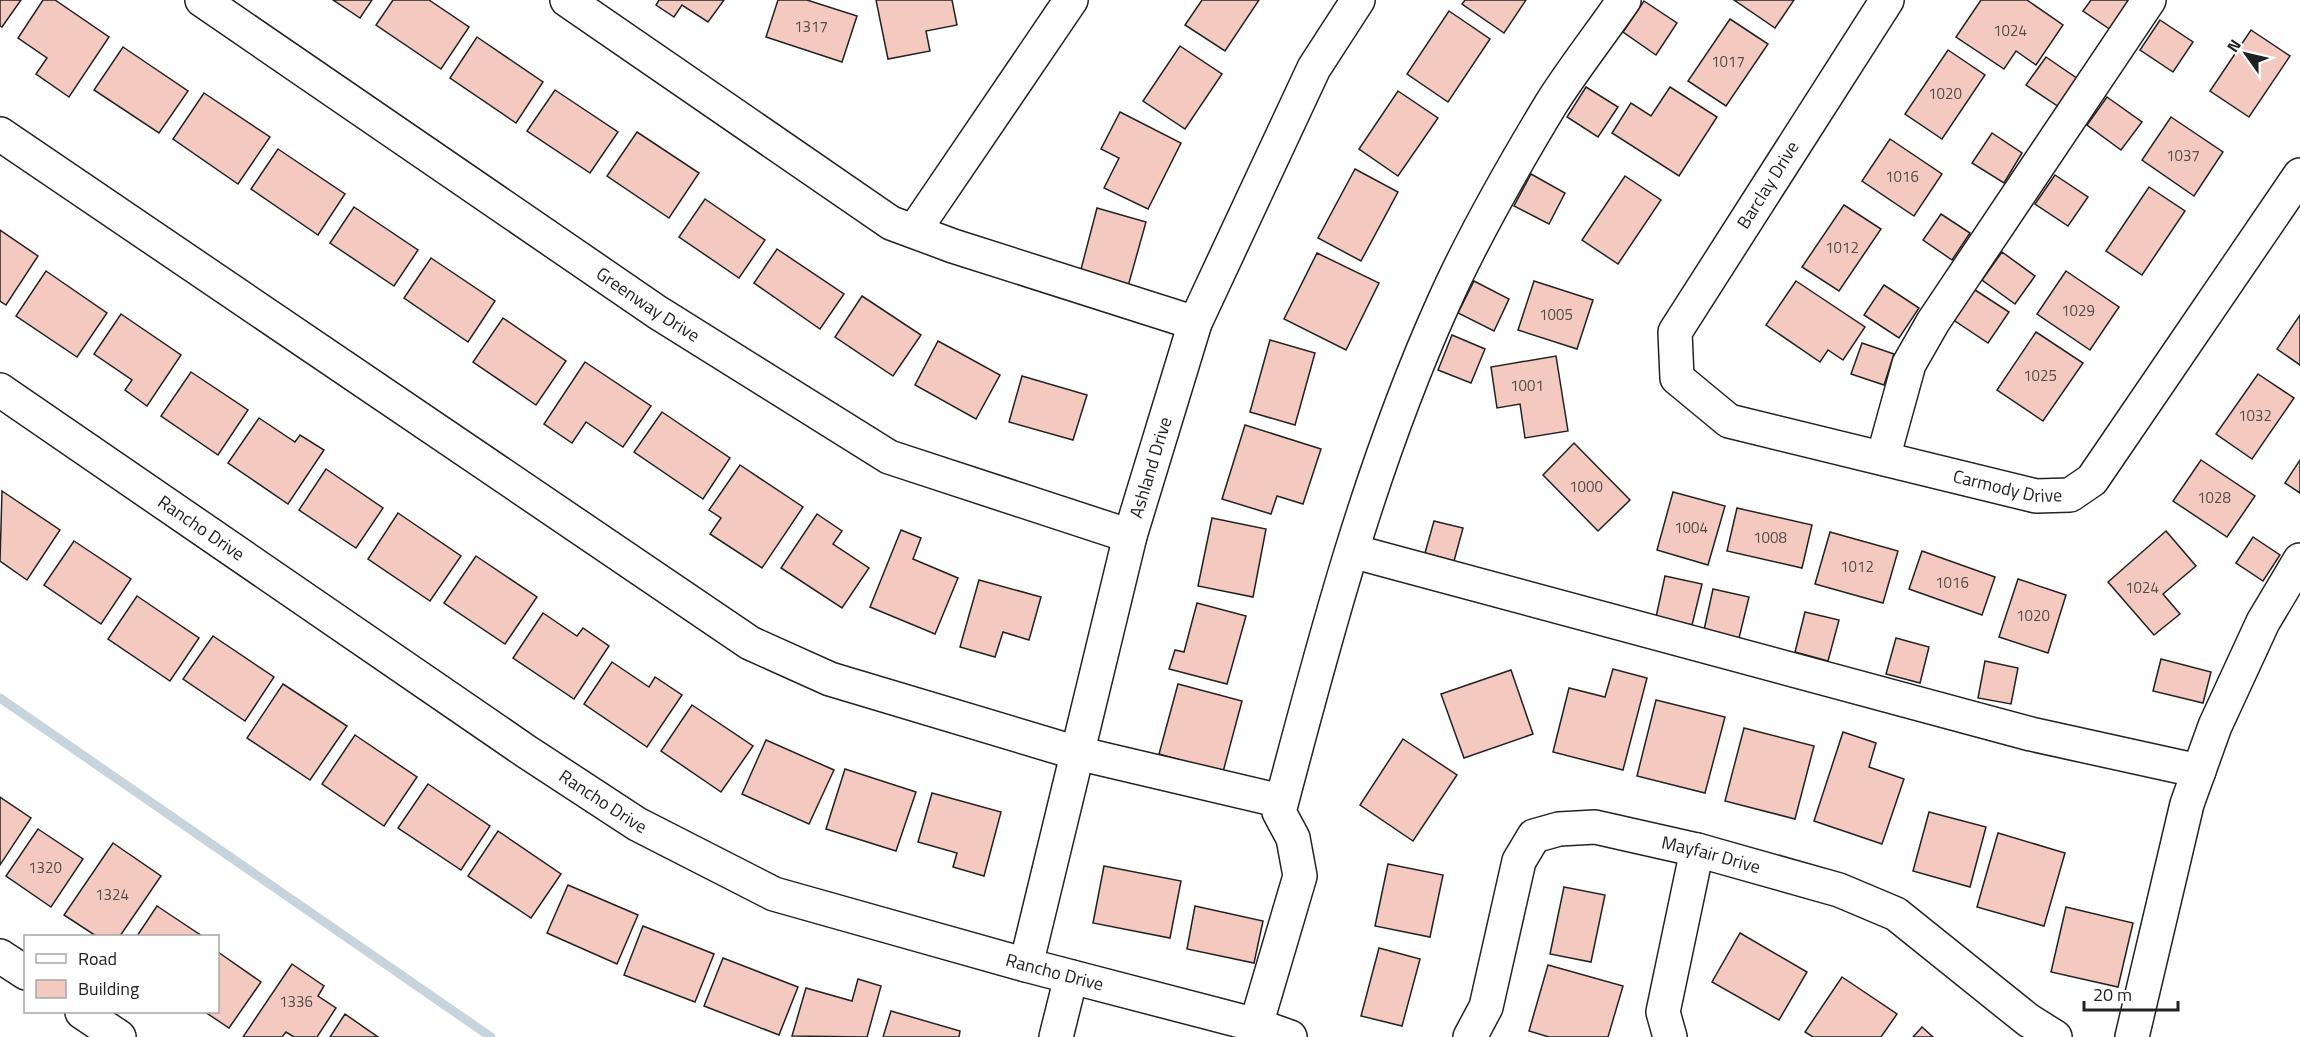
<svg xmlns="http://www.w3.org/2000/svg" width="2300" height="1037" font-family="'Titillium Web',sans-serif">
  <rect width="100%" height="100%" fill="#fff"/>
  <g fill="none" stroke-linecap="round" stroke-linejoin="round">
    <polyline stroke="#c7d3dd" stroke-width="9" points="0,698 491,1037"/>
  </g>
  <g fill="#f3c9c0" stroke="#222" stroke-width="1.5">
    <polygon points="0,0 21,0 2,27 0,26"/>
    <polygon points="43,0 55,0 109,37 69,97 36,74 47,58 18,38"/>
    <polygon points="333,0 372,0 360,18"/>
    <polygon points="393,0 429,0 469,27 441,69 376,25"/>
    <polygon points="659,0 724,0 708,22 682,5 674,17 656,5"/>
    <polygon points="778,0 807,0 857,16 842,62 766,37"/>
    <polygon points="876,0 952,0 957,25 926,31 930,51 888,59"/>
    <polygon points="1202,0 1259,0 1225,51 1185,25"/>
    <polygon points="1465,0 1526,0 1504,33 1462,4"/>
    <polygon points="1734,0 1794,0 1775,28"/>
    <polygon points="1981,0 2027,0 2063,25 2036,65 2016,51 2004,69 1956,37"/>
    <polygon points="2091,0 2127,0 2130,2 2111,30 2083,11"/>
    <polygon points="1644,1 1677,23 1656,55 1623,32"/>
    <polygon points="1449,11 1490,39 1448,102 1407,74"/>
    <polygon points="1730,19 1768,44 1726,106 1688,81"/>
    <polygon points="2160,20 2193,42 2173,72 2140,50"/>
    <polygon points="2251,30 2290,56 2249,117 2210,91"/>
    <polygon points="477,37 543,82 516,123 450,78"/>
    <polygon points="1180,46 1222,74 1185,129 1143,101"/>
    <polygon points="123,47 188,91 159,133 94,90"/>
    <polygon points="1948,50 1985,75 1942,139 1905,114"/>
    <polygon points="2046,57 2078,79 2059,107 2026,85"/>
    <polygon points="1586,87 1618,107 1598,137 1567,117"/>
    <polygon points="1670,87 1717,117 1679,176 1612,133 1631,103 1651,116"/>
    <polygon points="555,90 618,132 590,173 527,131"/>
    <polygon points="1398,91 1438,118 1398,176 1359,149"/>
    <polygon points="204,93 270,137 238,184 173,139"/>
    <polygon points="2107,97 2142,122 2121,150 2087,125"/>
    <polygon points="1120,112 1181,143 1148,209 1104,188 1119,158 1101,149"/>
    <polygon points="2171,117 2223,152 2194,196 2142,160"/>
    <polygon points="637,132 699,173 669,218 607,176"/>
    <polygon points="1992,133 2022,153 2004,183 1972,163"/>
    <polygon points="1890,139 1942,174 1914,216 1862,181"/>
    <polygon points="278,149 345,194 318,235 251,189"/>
    <polygon points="1355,169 1398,192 1361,261 1318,238"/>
    <polygon points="1531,174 1565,193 1549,224 1514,206"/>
    <polygon points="2055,175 2088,197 2068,226 2035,204"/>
    <polygon points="1625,176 1661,200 1618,264 1582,240"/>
    <polygon points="2149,187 2185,211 2142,275 2106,251"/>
    <polygon points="705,199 765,240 739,278 679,237"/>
    <polygon points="1844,205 1881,229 1839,291 1802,267"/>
    <polygon points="354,207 418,250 394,286 330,243"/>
    <polygon points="1097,208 1146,222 1127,290 1079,277"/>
    <polygon points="1941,214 1970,233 1952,260 1923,240"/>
    <polygon points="0,230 38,256 6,305 0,301"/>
    <polygon points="777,249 844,294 820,329 754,283"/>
    <polygon points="2002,252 2035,276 2015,304 1982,280"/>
    <polygon points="1317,253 1379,283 1346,350 1284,319"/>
    <polygon points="431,258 495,301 468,342 404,298"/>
    <polygon points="46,271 107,313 77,357 16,316"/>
    <polygon points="2066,271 2119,307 2090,350 2037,314"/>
    <polygon points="1474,281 1509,299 1494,331 1458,313"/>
    <polygon points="1534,281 1593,300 1577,349 1518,330"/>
    <polygon points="1796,281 1865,327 1843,360 1828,350 1820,362 1766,325"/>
    <polygon points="1884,285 1919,308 1899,338 1864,315"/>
    <polygon points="1972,288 2009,312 1988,343 1952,319"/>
    <polygon points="862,296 921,335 893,376 835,337"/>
    <polygon points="121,314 181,355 147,406 125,390 132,380 94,354"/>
    <polygon points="2300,315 2300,365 2277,349"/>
    <polygon points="503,318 566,361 536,405 473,362"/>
    <polygon points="2036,332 2083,363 2043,421 1997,390"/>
    <polygon points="1452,335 1485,349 1471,383 1438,370"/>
    <polygon points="1270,340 1315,353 1295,425 1250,412"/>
    <polygon points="938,341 1000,375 976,419 915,385"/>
    <polygon points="1862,343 1894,354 1884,385 1851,374"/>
    <polygon points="1556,356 1568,431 1525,438 1520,404 1497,408 1491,367"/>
    <polygon points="585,362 651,406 623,447 586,422 572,443 544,424"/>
    <polygon points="191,372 248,410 218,455 161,416"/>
    <polygon points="2258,374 2294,398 2252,459 2216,434"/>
    <polygon points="1022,376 1087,395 1073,440 1009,422"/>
    <polygon points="662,412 730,458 703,499 634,452"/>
    <polygon points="259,418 295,442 300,435 324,450 288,504 228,463"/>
    <polygon points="1245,425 1321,449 1303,504 1277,496 1271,514 1222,499"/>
    <polygon points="1574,443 1630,500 1598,531 1543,475"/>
    <polygon points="2201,460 2255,496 2227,537 2173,501"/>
    <polygon points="2300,460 2300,493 2285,483"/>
    <polygon points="740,465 803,507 762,568 710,534 721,518 709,510"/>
    <polygon points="326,469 383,508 356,548 299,510"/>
    <polygon points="2,491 60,530 27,580 0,561"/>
    <polygon points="1673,492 1725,506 1708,565 1657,550"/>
    <polygon points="1737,508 1812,525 1802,568 1727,551"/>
    <polygon points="398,513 461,556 430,601 368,559"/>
    <polygon points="817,514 842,531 833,544 869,568 842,608 781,568"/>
    <polygon points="1212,518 1266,529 1253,597 1198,586"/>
    <polygon points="1434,521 1463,528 1454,561 1425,553"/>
    <polygon points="901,530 921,538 913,559 958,578 935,634 870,607"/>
    <polygon points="2166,531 2196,566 2163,594 2180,614 2154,635 2108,582"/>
    <polygon points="1830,532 1898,551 1883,603 1815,584"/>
    <polygon points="2253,537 2280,555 2263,581 2236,563"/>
    <polygon points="74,541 131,579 101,624 44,585"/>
    <polygon points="1922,551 1995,577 1982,615 1909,589"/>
    <polygon points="476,556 537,597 505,644 444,603"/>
    <polygon points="1665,576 1702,584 1692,625 1656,617"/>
    <polygon points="2018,579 2066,595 2048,653 1999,637"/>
    <polygon points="979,580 1041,597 1029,640 1003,632 995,657 960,647"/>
    <polygon points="1713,589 1749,597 1739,638 1704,630"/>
    <polygon points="137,596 199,638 170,681 108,639"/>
    <polygon points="1197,603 1246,616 1227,684 1169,669 1175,650 1184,652"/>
    <polygon points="1805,612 1839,620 1828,661 1795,652"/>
    <polygon points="543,613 577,636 583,628 609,646 574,699 513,658"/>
    <polygon points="213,636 274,677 245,721 183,679"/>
    <polygon points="1896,638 1929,647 1920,683 1886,674"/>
    <polygon points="2161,659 2211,672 2203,703 2153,691"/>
    <polygon points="1985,661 2018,668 2011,704 1978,698"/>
    <polygon points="612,662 649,687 655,677 682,695 647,747 584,704"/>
    <polygon points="1613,669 1647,678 1623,770 1553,752 1569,688 1605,697"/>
    <polygon points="1511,670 1533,734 1464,758 1441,694"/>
    <polygon points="283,684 347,726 310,780 247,738"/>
    <polygon points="1178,684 1242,701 1223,772 1159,754"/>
    <polygon points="1656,700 1725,717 1705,793 1637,776"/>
    <polygon points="692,705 753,746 721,792 661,751"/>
    <polygon points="1744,728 1814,746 1795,819 1725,801"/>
    <polygon points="1843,732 1876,743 1869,767 1904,779 1882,844 1814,821"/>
    <polygon points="355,735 417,777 384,826 322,784"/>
    <polygon points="1403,739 1457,775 1413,841 1360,805"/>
    <polygon points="766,740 834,770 809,824 742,794"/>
    <polygon points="845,769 916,792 896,851 826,829"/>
    <polygon points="428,784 490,826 461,870 398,828"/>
    <polygon points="932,793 1001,812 984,876 953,867 957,853 918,842"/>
    <polygon points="0,797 31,818 0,865"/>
    <polygon points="1929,812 1986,827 1970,887 1913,871"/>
    <polygon points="38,829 83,859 51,907 6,876"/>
    <polygon points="498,831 561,874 531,918 468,876"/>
    <polygon points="1998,833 2065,853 2044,926 1977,907"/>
    <polygon points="113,843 161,876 120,936 96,936 64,915"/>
    <polygon points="1388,864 1443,875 1430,937 1375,926"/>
    <polygon points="1104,866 1181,881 1170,938 1093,923"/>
    <polygon points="568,885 638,915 617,964 547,933"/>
    <polygon points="1564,887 1605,895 1591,962 1550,954"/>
    <polygon points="157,906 202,936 137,936"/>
    <polygon points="1195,906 1263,921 1254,963 1187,949"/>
    <polygon points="2066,907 2133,923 2118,987 2051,972"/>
    <polygon points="643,926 714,954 695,1002 624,975"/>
    <polygon points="1740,933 1807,972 1779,1020 1712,982"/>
    <polygon points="1379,948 1420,959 1402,1026 1361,1016"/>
    <polygon points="218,952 261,982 229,1028 205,1012 218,1012"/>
    <polygon points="723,958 798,987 779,1035 704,1006"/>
    <polygon points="292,964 324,986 318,996 336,1008 317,1037 294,1037 286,1032 282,1037 243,1037"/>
    <polygon points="1548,965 1623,986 1608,1037 1549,1037 1529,1031"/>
    <polygon points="1842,977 1897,1014 1881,1037 1813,1037 1805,1032"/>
    <polygon points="858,979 881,986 867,1037 792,1036 806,988 852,1001"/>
    <polygon points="891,1011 960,1031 959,1037 883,1037"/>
    <polygon points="345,1014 378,1037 330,1037"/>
    <polygon points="1922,1027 1933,1037 1913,1037"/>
  </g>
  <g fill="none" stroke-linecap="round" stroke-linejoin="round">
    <g stroke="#222" stroke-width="36">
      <g id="minor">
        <path id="s1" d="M202,0L657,312L889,457L1130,536"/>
        <polyline points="567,0 891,223 953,246 1195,323"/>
        <path id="s2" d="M1887,0L1675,332L1677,378L1729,421L2036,496L2070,495L2092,480L2300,175"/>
        <polyline points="0,134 750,643 830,679 1077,753 1281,801"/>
        <polyline points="914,231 1071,0"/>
        <path id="s3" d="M0,390L527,752L637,824L774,894L1026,965L1256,1025L1290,1037"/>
        <polyline points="1883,458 1909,364 1933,322 2149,0"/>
        <polyline points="1352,551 2031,734 2199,771"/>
        <polyline points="0,956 26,973"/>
        <path id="s4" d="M1026,965L1130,536L1195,323L1314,68L1358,0"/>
        <polyline points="82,1012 119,1037"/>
        <path d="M1256,1025L1300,876L1293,838L1279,812C1324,641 1370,466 1443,304C1473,236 1513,167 1551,104C1573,69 1600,35 1624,0"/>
        <polyline points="1056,1037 1071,977"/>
        <path id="s5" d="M1470,1037L1486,1007L1519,861L1534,836L1559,829L1595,827L1697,850L1839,890L1896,914L2028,1020L2055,1037"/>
        <polyline points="1670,1037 1663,1012 1697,850"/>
        <polyline points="2132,1037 2187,804 2215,726 2263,622 2300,560"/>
      </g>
    </g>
    <use href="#minor" stroke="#fff" stroke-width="33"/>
  </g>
  <g text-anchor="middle" stroke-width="4.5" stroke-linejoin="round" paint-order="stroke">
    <g font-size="15" fill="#564c4a">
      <text x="811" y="32">1317</text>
      <text x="2010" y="36">1024</text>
      <text x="1728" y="67">1017</text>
      <text x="1945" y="99">1020</text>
      <text x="2183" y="161">1037</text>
      <text x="1902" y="182">1016</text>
      <text x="1842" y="253">1012</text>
      <text x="2078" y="316">1029</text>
      <text x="1556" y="320">1005</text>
      <text x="2040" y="381">1025</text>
      <text x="1527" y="391">1001</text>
      <text x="2255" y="421">1032</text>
      <text x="1586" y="492">1000</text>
      <text x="2214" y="503">1028</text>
      <text x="1691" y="533">1004</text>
      <text x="1770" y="543">1008</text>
      <text x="1857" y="572">1012</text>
      <text x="1952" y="588">1016</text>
      <text x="2142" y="593">1024</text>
      <text x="2033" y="621">1020</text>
      <text x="45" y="873">1320</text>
      <text x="112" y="900">1324</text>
      <text x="296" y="1007">1336</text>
    </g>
    <g font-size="18" fill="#222" stroke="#fff">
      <text transform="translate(1768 185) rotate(-58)" y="6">Barclay Drive</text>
      <text dy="6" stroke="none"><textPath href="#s1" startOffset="540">Greenway Drive</textPath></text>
      <text dy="6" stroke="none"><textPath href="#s4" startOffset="513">Ashland Drive</textPath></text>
      <text dy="6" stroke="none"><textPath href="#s2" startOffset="794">Carmody Drive</textPath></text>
      <text dy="6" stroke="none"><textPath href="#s3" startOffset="244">Rancho Drive</textPath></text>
      <text dy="6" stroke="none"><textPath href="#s3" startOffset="730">Rancho Drive</textPath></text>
      <text dy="6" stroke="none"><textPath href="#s5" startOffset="394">Mayfair Drive</textPath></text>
      <text dy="6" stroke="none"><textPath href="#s3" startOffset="1216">Rancho Drive</textPath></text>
    </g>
  </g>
  <rect x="24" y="935" width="195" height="78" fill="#ffffff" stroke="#a7a7a7" stroke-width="1.5"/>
  <rect x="36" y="954" width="30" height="9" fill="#ffffff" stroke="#a7a7a7" stroke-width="1.5"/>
  <text x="78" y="965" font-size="18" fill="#222222">Road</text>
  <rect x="36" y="980" width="30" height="18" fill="#f3c9c0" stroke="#a7a7a7" stroke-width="1.5"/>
  <text x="78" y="995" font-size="18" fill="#222222">Building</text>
  <g transform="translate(2246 54) rotate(304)" stroke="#ffffff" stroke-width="4.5" paint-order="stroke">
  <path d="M0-4.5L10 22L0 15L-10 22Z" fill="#222222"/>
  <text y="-9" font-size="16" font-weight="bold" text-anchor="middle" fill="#222222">N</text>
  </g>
  <path d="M2084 1001v9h94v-9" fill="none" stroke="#222222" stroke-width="3"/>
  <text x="2093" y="1001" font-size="18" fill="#222222" stroke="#ffffff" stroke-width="4.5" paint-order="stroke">20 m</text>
</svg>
